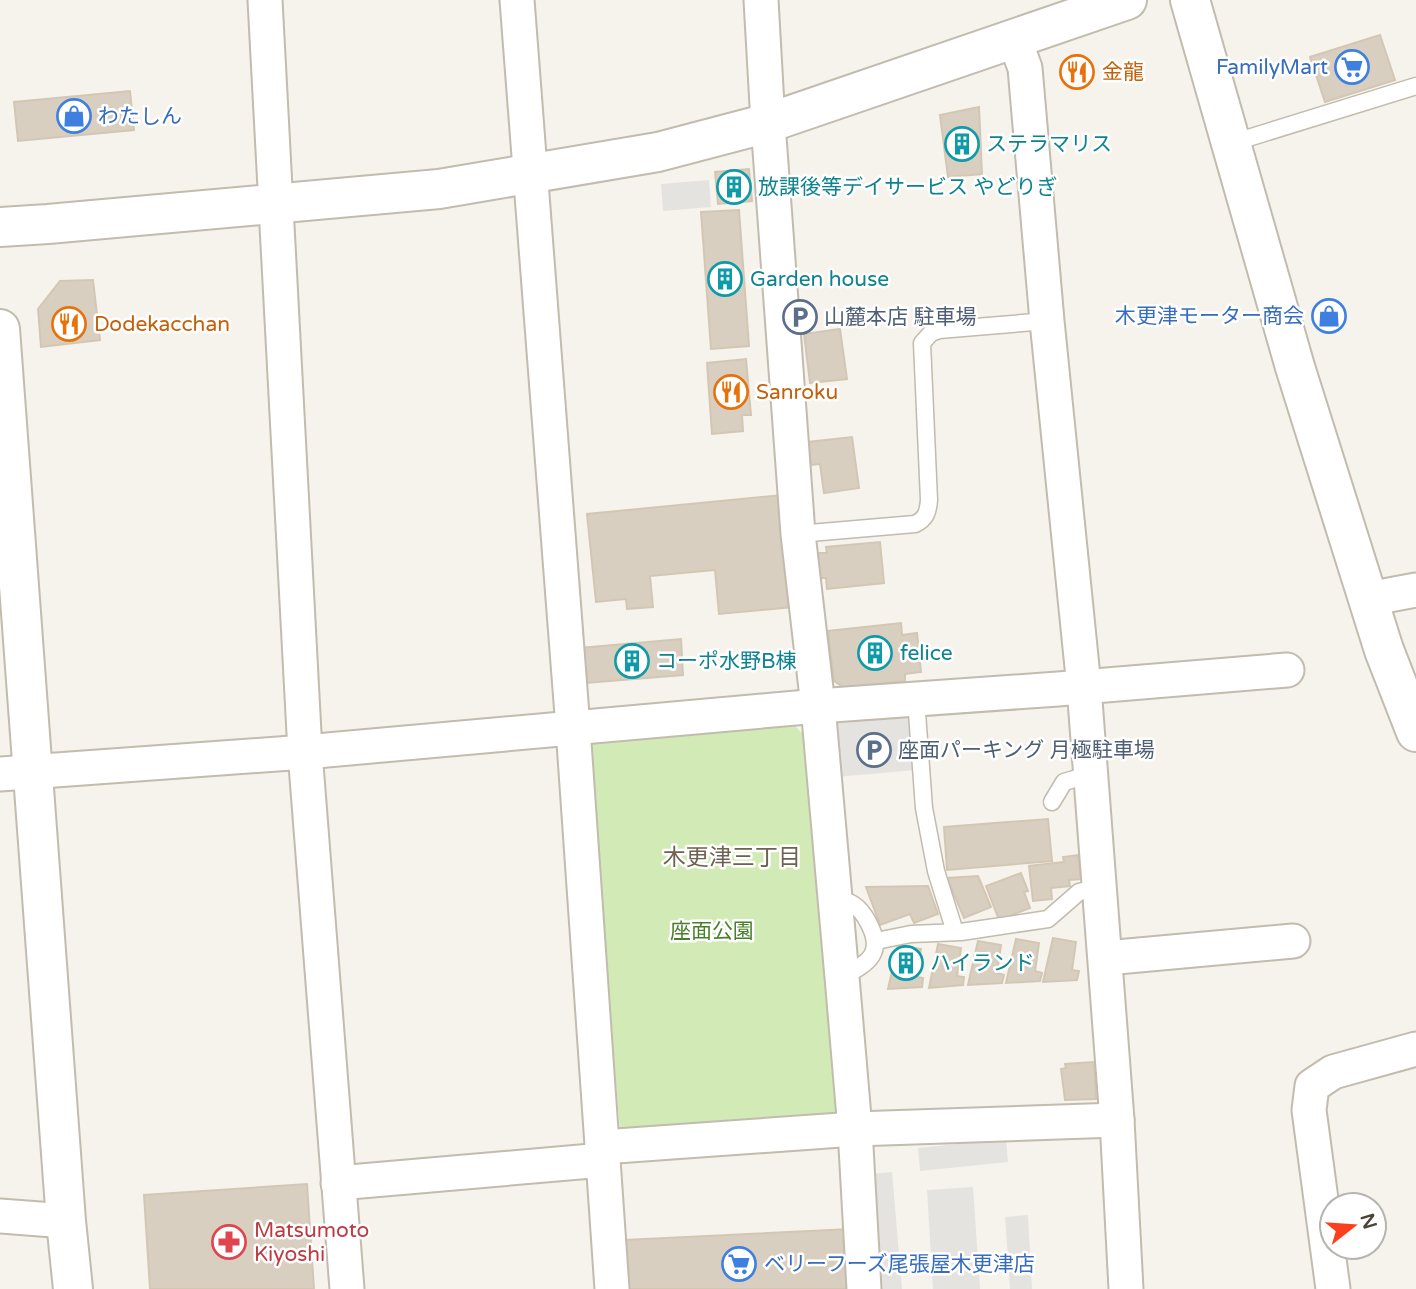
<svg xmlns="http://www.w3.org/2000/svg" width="1416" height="1289" font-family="'Varela Round','Noto Sans JP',sans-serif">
  <rect width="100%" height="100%" fill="#f6f3ec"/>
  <polygon fill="#d2eab5" points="791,722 804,735 836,1116 620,1130 587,746 594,739"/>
  <g fill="#e5e3e0">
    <polygon points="709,180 711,207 663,211 661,184"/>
    <polygon points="905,713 911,720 916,770 837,777 832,729 839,716"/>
    <polygon points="1006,1139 1008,1162 920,1171 918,1148"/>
    <polygon points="892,1172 902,1289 880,1289 870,1174"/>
    <polygon points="973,1187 980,1289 933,1289 927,1190"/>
    <polygon points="1028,1215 1032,1289 1010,1289 1005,1217"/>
  </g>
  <g fill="#d8cfc1" stroke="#d3c7b4" stroke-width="2">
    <polygon points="1380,35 1395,80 1325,102 1310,57"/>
    <polygon points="130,91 134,130 18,141 14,102"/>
    <polygon points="979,107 982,174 948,177 940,115"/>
    <polygon points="749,169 752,201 718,204 715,172"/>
    <polygon points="739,210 749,346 711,349 701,212"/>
    <polygon points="93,280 100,340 41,347 38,309 60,281"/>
    <polygon points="840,329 847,379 810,383 804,334"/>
    <polygon points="746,359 751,415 742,415 743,431 712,434 707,363"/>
    <polygon points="852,437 859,488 824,493 820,464 811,465 808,442"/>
    <polygon points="782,495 793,607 719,614 715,570 650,576 653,607 627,609 626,599 596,602 587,514"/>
    <polygon points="880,542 884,583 827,589 826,578 820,578 817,553 827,553 826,547"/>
    <polygon points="901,623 902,635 917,633 921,672 905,674 905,681 844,688 834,681 828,631"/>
    <polygon points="681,639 683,675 586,683 580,648"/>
    <polygon points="1048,819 1052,861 947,870 944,827"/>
    <polygon points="1078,855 1081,879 1069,880 1070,886 1051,888 1052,899 1033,901 1029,866 1064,862 1063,857"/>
    <polygon points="1021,873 1028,891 1024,892 1030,908 999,920 986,886"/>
    <polygon points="978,876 991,907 964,918 947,878"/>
    <polygon points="928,886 938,914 914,923 910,914 880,925 866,887"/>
    <polygon points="1053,938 1076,942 1072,970 1079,971 1077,980 1043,982"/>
    <polygon points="1016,939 1039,943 1035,971 1042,973 1040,981 1006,983"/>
    <polygon points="978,941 1001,945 997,973 1004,975 1002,983 968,985"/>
    <polygon points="938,944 961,948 957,976 964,977 963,985 929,988"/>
    <polygon points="898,945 921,949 917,977 923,978 922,987 888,989"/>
    <polygon points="1094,1062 1096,1099 1065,1100 1061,1069 1066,1068 1065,1064"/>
    <polygon points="307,1184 314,1289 150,1289 144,1195"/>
    <polygon points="850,1229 854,1289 628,1289 625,1240"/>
  </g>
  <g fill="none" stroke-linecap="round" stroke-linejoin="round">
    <g stroke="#c2bbae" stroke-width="19">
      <g id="service">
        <polyline points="1232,143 1416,86"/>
        <path d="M798,534L915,524C926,519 928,512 929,500L922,343L931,333L939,330L1047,321"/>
        <polyline points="916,699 924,808 936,871 955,932"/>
        <polyline points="1052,802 1064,782 1091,774"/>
        <path d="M833,897C850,901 859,905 868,922C885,953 869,963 842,977"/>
        <polyline points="876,941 911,934 961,932 1048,919 1079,892 1100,887"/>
      </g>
    </g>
    <g stroke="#c2bbae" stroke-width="37">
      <g id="minor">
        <polyline points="265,0 305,752 347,1289"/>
        <polyline points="517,0 573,728 612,1289"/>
        <polyline points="761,0 768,123 798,534 818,706 842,977 855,1129 864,1289"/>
        <polyline points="1014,38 1025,68 1047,321 1084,687 1117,1120 1126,1289"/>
        <polyline points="1368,599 1416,590"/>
        <polyline points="0,774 305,752 818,706 1058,689 1287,670"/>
        <polyline points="1106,958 1293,941"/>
        <polyline points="602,1147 855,1129 1117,1120"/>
        <polyline points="338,1183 603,1160"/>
        <polyline points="0,1216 66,1221"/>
        <polyline points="1333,1289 1309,1110 1312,1086 1333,1072 1416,1049"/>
      </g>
    </g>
    <g stroke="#c2bbae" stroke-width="42">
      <g id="tertiary">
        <polyline points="1190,0 1295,367 1384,650 1416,732"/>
        <polyline points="0,227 48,224 439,189 658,152 768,123 1127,0"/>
        <polyline points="0,329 66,1221 73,1289"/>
      </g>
    </g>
    <use href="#service" stroke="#fff" stroke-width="16"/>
    <use href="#minor" stroke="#fff" stroke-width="33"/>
    <use href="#tertiary" stroke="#fff" stroke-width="38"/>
  </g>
  <defs>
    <g id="supermarket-ring" transform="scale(1.75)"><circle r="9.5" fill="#fff" stroke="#3f7fe0" stroke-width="1.5"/><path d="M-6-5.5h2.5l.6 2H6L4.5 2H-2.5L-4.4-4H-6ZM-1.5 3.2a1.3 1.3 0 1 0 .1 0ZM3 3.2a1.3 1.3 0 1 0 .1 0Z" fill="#3f7fe0"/></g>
    <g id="restaurant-ring" transform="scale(1.75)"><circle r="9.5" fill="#fff" stroke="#e8710a" stroke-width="1.5"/><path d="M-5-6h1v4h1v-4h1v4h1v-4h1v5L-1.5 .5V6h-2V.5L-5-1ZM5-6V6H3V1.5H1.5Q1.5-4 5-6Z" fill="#e8710a"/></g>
    <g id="shop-ring" transform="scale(1.75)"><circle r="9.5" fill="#fff" stroke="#3f7fe0" stroke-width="1.5"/><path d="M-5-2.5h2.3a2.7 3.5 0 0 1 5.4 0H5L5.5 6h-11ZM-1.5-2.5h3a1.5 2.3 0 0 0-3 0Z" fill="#3f7fe0"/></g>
    <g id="building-ring" transform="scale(1.75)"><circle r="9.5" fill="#fff" stroke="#0f9aa8" stroke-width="1.5"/><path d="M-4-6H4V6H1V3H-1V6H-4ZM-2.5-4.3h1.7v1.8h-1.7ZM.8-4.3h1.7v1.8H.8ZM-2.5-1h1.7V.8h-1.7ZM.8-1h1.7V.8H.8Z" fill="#0f9aa8"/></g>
    <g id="parking-ring" transform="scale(1.75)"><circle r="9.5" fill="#fff" stroke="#5c6f8a" stroke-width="1.5"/><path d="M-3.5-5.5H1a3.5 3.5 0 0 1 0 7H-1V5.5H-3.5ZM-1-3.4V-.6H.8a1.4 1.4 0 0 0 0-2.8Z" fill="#5c6f8a"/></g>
    <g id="pharmacy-ring" transform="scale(1.75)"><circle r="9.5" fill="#fff" stroke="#e0444e" stroke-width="1.5"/><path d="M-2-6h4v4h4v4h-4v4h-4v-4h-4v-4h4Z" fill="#e0444e"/></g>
  </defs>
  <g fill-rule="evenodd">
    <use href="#supermarket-ring" x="1352" y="67"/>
    <use href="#restaurant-ring" x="1077" y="72"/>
    <use href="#shop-ring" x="74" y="116"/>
    <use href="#building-ring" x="962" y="144"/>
    <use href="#building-ring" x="734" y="187"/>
    <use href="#building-ring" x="725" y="279"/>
    <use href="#shop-ring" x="1329" y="316"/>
    <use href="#parking-ring" x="800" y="317"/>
    <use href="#restaurant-ring" x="69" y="324"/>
    <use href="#restaurant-ring" x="731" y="392"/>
    <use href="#building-ring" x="875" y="653"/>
    <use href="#building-ring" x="632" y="661"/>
    <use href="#parking-ring" x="874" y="750"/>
    <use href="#building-ring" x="906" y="963"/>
    <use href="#pharmacy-ring" x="229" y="1242"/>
    <use href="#supermarket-ring" x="739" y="1264"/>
  </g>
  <g text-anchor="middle" stroke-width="5" stroke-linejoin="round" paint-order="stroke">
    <g font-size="21" fill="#366cbe" stroke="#fff" text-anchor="end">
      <text x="1328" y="74">FamilyMart</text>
      <text x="98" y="123" text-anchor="start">わたしん</text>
      <text x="1304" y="323">木更津モーター商会</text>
      <text x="764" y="1271" text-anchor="start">ベリーフーズ尾張屋木更津店</text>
    </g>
    <g font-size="21" fill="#c56008" stroke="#fff" text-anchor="start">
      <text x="1102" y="79">金龍</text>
      <text x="94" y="331">Dodekacchan</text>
      <text x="756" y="399">Sanroku</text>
    </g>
    <g font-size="21" fill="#0d838f" stroke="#fff" text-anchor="start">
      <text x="986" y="151">ステラマリス</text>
      <text x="758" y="194">放課後等デイサービス やどりぎ</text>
      <text x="750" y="286">Garden house</text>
      <text x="900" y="660">felice</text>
      <text x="656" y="668">コーポ水野B棟</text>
      <text x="930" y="970">ハイランド</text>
    </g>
    <g font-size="21" fill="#4e5e75" stroke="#fff" text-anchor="start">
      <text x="824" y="324">山麓本店 駐車場</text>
      <text x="898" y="757">座面パーキング 月極駐車場</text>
    </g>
    <g font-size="21" fill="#4a7f2a" stroke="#fff">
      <text x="712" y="938">座面公園</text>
    </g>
    <g font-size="21" fill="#be3a42" stroke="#fff" text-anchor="start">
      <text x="254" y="1237">Matsumoto<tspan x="254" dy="24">Kiyoshi</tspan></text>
    </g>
    <g font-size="23" fill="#6e6250" stroke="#fff">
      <text x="732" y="865">木更津三丁目</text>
    </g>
  </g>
  <g transform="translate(1353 1226) rotate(73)"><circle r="33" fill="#ffffff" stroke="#b7b4b0" stroke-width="2"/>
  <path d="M0-5L12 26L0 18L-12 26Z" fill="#fc3f1d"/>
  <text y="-10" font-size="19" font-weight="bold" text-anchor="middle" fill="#4b4439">N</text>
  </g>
</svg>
